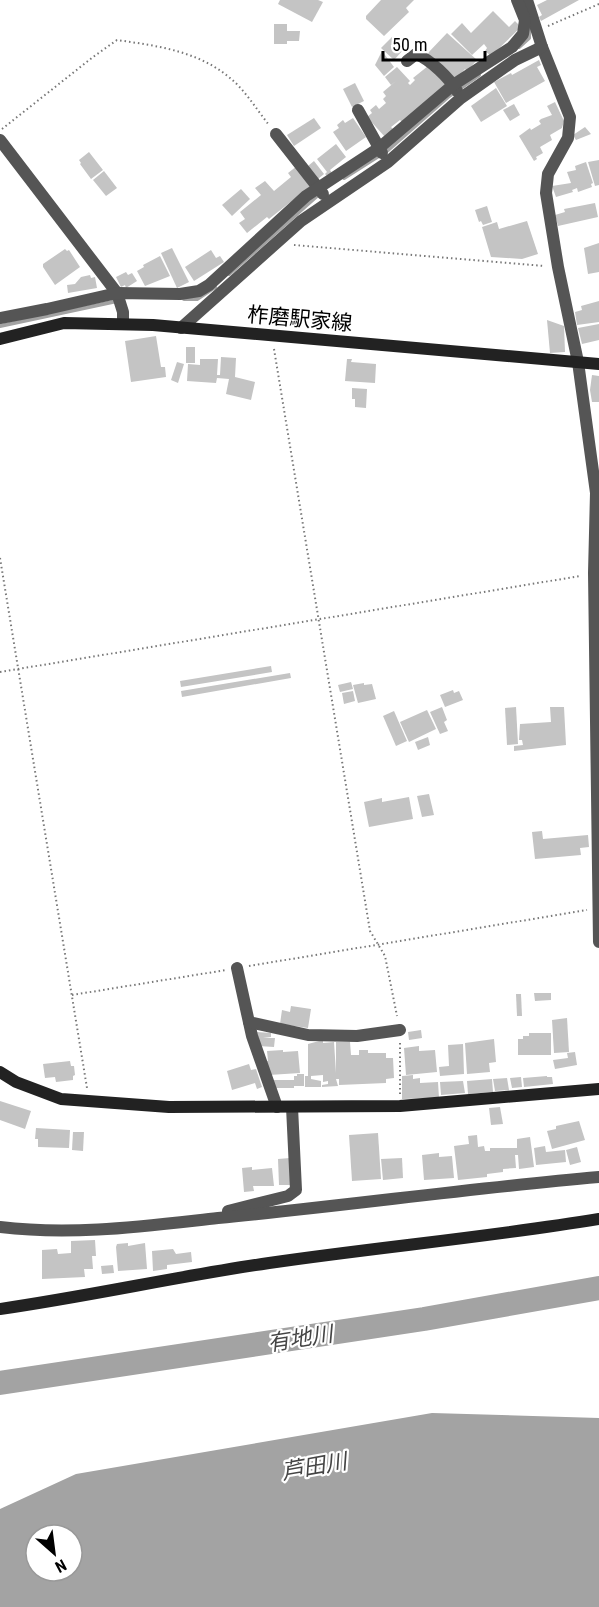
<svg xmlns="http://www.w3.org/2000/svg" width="599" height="1607" font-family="'Roboto Condensed','Noto Sans JP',sans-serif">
  <rect width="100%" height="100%" fill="#fff"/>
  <path fill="#a3a3a3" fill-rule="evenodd" d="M432,1413L599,1418V1607H0V1509L76,1474ZM36,1535H72V1571H36Z"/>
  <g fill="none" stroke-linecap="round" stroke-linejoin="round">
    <g stroke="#a3a3a3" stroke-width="4">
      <polyline points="519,47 529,38 529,29"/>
      <polyline points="344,178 388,150 449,96 479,75"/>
      <polyline points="229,274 318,195"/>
      <polyline points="184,299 197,299 215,287"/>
      <polyline points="0,326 117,301"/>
    </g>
    <polyline stroke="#a3a3a3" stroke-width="24" points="0,1383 424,1319 599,1288"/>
  </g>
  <g fill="#c4c4c4">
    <polygon points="280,0 318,0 323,2 312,22 278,4"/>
    <polygon points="381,0 414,0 406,8 409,12 384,36 366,19 366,16"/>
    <polygon points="547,0 579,0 541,21 539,17 542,15 537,5"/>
    <polygon points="493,11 509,27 515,21 521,27 491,56 485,51 487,48 484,44 472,55 451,34 462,23 471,33"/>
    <polygon points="274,24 287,24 287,31 300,31 299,41 287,41 287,44 274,44"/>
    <polygon points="447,33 477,60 467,71 465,69 457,78 456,76 453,79 427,54"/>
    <polygon points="393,36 405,48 394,60 381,48"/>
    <polygon points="382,51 394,67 384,76 375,65"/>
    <polygon points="539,60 541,65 537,67 545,81 506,103 494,82 511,73 512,75"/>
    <polygon points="428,66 447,86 403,123 400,120 391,127 393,129 385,137 367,117 372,113 370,110 376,105 379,109 386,103 383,99 386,96 383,92 396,81 391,85 385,77 397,67 410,81 408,83 410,85 415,80 413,78"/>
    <polygon points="355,83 364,101 352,107 343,89"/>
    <polygon points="496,88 507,106 481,122 471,106"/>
    <polygon points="555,102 564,121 562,128 550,135 552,140 540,147 543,153 536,157 537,159 534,161 519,136 530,128 531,130 541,124 539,121 541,119 552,115 547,106"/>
    <polygon points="514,104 520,115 510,121 503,110"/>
    <polygon points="314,118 321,128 294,146 287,135"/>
    <polygon points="353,118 366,137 346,151 333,132 339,128 337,125 343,120 345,123"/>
    <polygon points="585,127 591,134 576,140 573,135"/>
    <polygon points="336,144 346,157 330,170 332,173 327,176 325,174 327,172 317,159"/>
    <polygon points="89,152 103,170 91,179 80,164 81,163 79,160"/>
    <polygon points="599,160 599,185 595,186 588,162"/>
    <polygon points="314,161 324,174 318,179 308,166"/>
    <polygon points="586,162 593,183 591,184 592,187 578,192 577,188 572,190 573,192 556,197 552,186 571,183 567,172 576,170 575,166"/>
    <polygon points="297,166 312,185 269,219 267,217 247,233 239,223 245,219 240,212 261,195 255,188 265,181 274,191 291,177 288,173"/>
    <polygon points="104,171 117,188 106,196 93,180"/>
    <polygon points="241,189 250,199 232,216 222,205"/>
    <polygon points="595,203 598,217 558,226 555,215 565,212 564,209"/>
    <polygon points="487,206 492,222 483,225 481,221 479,222 475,210"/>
    <polygon points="527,221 538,254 522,259 491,257 482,227 497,222 499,229"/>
    <polygon points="599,243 599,272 588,274 584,248"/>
    <polygon points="172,248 189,282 177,288 161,253"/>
    <polygon points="65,249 67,251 69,250 80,267 55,285 43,267 43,264"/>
    <polygon points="211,250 216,258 220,256 224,262 194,281 185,267"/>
    <polygon points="160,256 170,276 145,286 137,271 144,267 143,265"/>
    <polygon points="126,272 128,275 132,273 137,281 126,288 125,285 121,287 116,277"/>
    <polygon points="90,275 91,278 95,277 97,288 68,293 67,285 75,284 81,277"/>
    <polygon points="599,301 599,322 577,325 575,312 582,310 581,306"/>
    <polygon points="547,320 564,326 565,352 550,353"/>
    <polygon points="599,324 599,340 582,344 578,328"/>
    <polygon points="156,336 161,367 165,367 166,377 131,382 125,341"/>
    <rect x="186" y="347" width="9" height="16"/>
    <polygon points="221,357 236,358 235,377 255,382 251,400 226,394 229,379 217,378 216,383 187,381 188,364 200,365 200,359 218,359 217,375 220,375"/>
    <polygon points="347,359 352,359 351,362 376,364 375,383 345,381"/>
    <polygon points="177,362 184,364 178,383 171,380"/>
    <polygon points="592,375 599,376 599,402 592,402 590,390"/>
    <polygon points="352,388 367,389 366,408 355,407 355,399 352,399"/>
    <polygon points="271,666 272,672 181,687 180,681"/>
    <polygon points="290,673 291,678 182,697 181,691"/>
    <polygon points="351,682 353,689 340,692 338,685"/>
    <polygon points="364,683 364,685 372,684 376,699 358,703 353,685"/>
    <polygon points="453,690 454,693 459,691 463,700 445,707 440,695"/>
    <polygon points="353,691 355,701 344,704 342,693"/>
    <polygon points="442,707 447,720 444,722 448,731 440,734 430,712"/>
    <polygon points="516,707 518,744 507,745 505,708"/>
    <polygon points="550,707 564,707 566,745 514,751 514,746 523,745 522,740 519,740 520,724 551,722"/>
    <polygon points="427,710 436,729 409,742 400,722"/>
    <polygon points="394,711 407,741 396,746 383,716"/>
    <polygon points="428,737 430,745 418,750 415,742"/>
    <polygon points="429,794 434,815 422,817 417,796"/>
    <polygon points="409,797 413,819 369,827 364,802 382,798 382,802"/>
    <polygon points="542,831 543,839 588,835 589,847 580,848 581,855 535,859 532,832"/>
    <polygon points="534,993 551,993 551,1000 535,1001"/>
    <polygon points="516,994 521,994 522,1016 517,1016"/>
    <polygon points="291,1006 311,1009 308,1028 280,1024 282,1010 290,1012"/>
    <polygon points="567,1018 569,1052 554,1053 552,1020"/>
    <polygon points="421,1030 422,1038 409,1040 408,1032"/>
    <polygon points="257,1032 271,1033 271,1037 263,1038 275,1038 274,1047 258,1046 259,1037 257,1037"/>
    <polygon points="529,1033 551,1033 551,1055 518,1055 518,1039 523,1039 523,1036 529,1036"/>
    <polygon points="494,1039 496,1062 489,1063 490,1072 467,1074 465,1043"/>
    <polygon points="323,1040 323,1043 334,1042 336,1073 336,1042 350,1042 351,1055 359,1055 359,1050 368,1050 368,1053 386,1053 386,1058 393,1058 394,1078 386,1079 386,1083 339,1085 339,1079 336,1079 338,1086 322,1087 322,1085 328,1084 328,1081 323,1082 323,1075 311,1076 311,1079 321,1081 321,1087 305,1087 305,1076 308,1076 308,1044"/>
    <polygon points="463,1044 464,1074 440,1076 439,1067 449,1066 448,1045"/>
    <polygon points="419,1046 419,1051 435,1050 437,1072 406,1075 404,1048"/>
    <polygon points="283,1050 283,1052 298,1051 300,1073 269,1075 265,1061 268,1061 267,1051"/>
    <polygon points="575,1052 577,1065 555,1069 553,1060 568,1058 567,1053"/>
    <polygon points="70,1061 71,1066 74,1066 75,1075 73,1076 73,1080 56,1082 55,1077 45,1078 43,1064"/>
    <polygon points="249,1064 251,1070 256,1069 262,1087 257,1089 255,1083 232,1090 227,1071"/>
    <polygon points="297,1074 304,1074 304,1086 294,1086 294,1088 272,1088 274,1080 294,1080 294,1076 297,1076"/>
    <polygon points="413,1075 413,1079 420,1078 420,1083 438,1082 439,1098 402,1099 402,1076"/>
    <polygon points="547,1076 547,1077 552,1077 553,1084 524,1087 523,1078"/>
    <polygon points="521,1077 522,1087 512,1088 510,1078"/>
    <polygon points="507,1078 509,1090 495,1091 493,1079"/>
    <polygon points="492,1079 493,1092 468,1094 467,1081"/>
    <polygon points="463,1081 465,1093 441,1095 440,1082"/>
    <polygon points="0,1101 31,1111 25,1129 0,1120"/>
    <polygon points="500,1107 503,1124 491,1125 489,1108"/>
    <polygon points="579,1121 585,1140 552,1149 547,1131 556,1129 556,1126"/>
    <polygon points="36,1128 70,1130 69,1148 38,1147 38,1139 35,1139"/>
    <polygon points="73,1132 84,1132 83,1151 72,1150"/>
    <polygon points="378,1133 381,1179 352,1181 349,1135"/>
    <polygon points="477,1135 478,1147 484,1146 485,1151 490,1151 490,1148 517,1148 517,1139 530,1137 534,1167 519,1169 518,1155 515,1155 516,1168 503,1169 503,1172 487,1174 487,1177 458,1180 454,1146 469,1144 468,1136"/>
    <polygon points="545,1146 546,1152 565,1150 566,1162 536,1165 534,1148"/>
    <polygon points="577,1147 581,1162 570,1165 566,1150"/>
    <polygon points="439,1153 439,1157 452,1156 454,1178 424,1180 422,1155"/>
    <polygon points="290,1158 291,1185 279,1185 278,1159"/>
    <polygon points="402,1158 403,1178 383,1180 381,1159"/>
    <polygon points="252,1167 252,1170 272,1168 274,1186 253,1186 254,1191 244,1192 242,1168"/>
    <polygon points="95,1240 96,1256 92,1256 93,1269 84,1269 85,1277 42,1279 42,1250 57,1249 58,1254 71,1253 71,1241"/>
    <polygon points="128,1243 128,1246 145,1243 147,1269 118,1271 116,1247 117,1244"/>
    <polygon points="173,1249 176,1254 191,1252 192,1262 167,1265 167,1269 153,1271 152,1251"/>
    <polygon points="113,1265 114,1273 102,1274 101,1266"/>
  </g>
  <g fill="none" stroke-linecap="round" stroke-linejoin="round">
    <g stroke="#777" stroke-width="2" stroke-dasharray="1.5 3" stroke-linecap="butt">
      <polyline points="548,26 599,4"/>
      <path d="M2,129L93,57L117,40C158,46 198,51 230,78C245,90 257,110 269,125"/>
      <polyline points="294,245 545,266"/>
      <polyline points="274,349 370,931 385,956 397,1016"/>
      <polyline points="0,558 87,1088"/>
      <polyline points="0,672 580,576"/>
      <polyline points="249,966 587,910"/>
      <polyline points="72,995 226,970"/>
      <polyline points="400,1043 400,1094"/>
    </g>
    <g stroke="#555" stroke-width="12">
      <polyline points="527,0 542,47 570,117 568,138 548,174 546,193 558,267 578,362 596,493 594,573 599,942"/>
      <path d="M407,61L416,54C431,60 449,78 457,91"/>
      <polyline points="358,110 382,153"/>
      <polyline points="276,134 323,194"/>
      <polyline points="0,140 117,293 123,312 123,324"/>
      <polyline points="0,318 47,309 117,293 180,294 199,291 209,285 306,196 379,148 453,85 512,47 523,34 525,20 517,0"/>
      <polyline points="181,328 301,221 388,162 461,98 515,60 542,47"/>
      <polyline points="237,968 252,1036 277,1107"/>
      <polyline points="249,1022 308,1035 357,1036 400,1030"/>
      <polyline points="228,1211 288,1196 296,1190 292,1107"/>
      <path d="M0,1227C73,1236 145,1226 218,1218C345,1206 472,1188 599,1177"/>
    </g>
    <g stroke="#222" stroke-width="12">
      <polyline points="0,339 64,323 153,325 599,364"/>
      <polyline points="0,1072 16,1082 61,1099 169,1107 400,1106 599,1089"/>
      <path d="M0,1309C90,1296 179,1276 269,1263C379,1247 490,1237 599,1219"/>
    </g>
  </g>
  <g text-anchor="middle" stroke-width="4.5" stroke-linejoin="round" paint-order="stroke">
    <g font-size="21" fill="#000" stroke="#fff">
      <text transform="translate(300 319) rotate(5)" y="7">柞磨駅家線</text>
    </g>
    <g font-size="22" font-style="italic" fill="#444" stroke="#fff">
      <text transform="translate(300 1338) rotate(-9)" y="8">有地川</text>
      <text transform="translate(314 1466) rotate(-10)" y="8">芦田川</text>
    </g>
  </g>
  <g transform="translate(54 1553) rotate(152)"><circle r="28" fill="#ffffff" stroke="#999999" stroke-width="1.5"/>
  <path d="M0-4.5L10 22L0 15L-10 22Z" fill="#000000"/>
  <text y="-9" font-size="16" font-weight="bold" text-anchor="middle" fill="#000000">N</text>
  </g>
  <path d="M383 51v9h102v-9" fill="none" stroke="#000000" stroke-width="3"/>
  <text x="392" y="51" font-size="18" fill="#000000" stroke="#ffffff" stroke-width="4.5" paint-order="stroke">50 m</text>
</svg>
